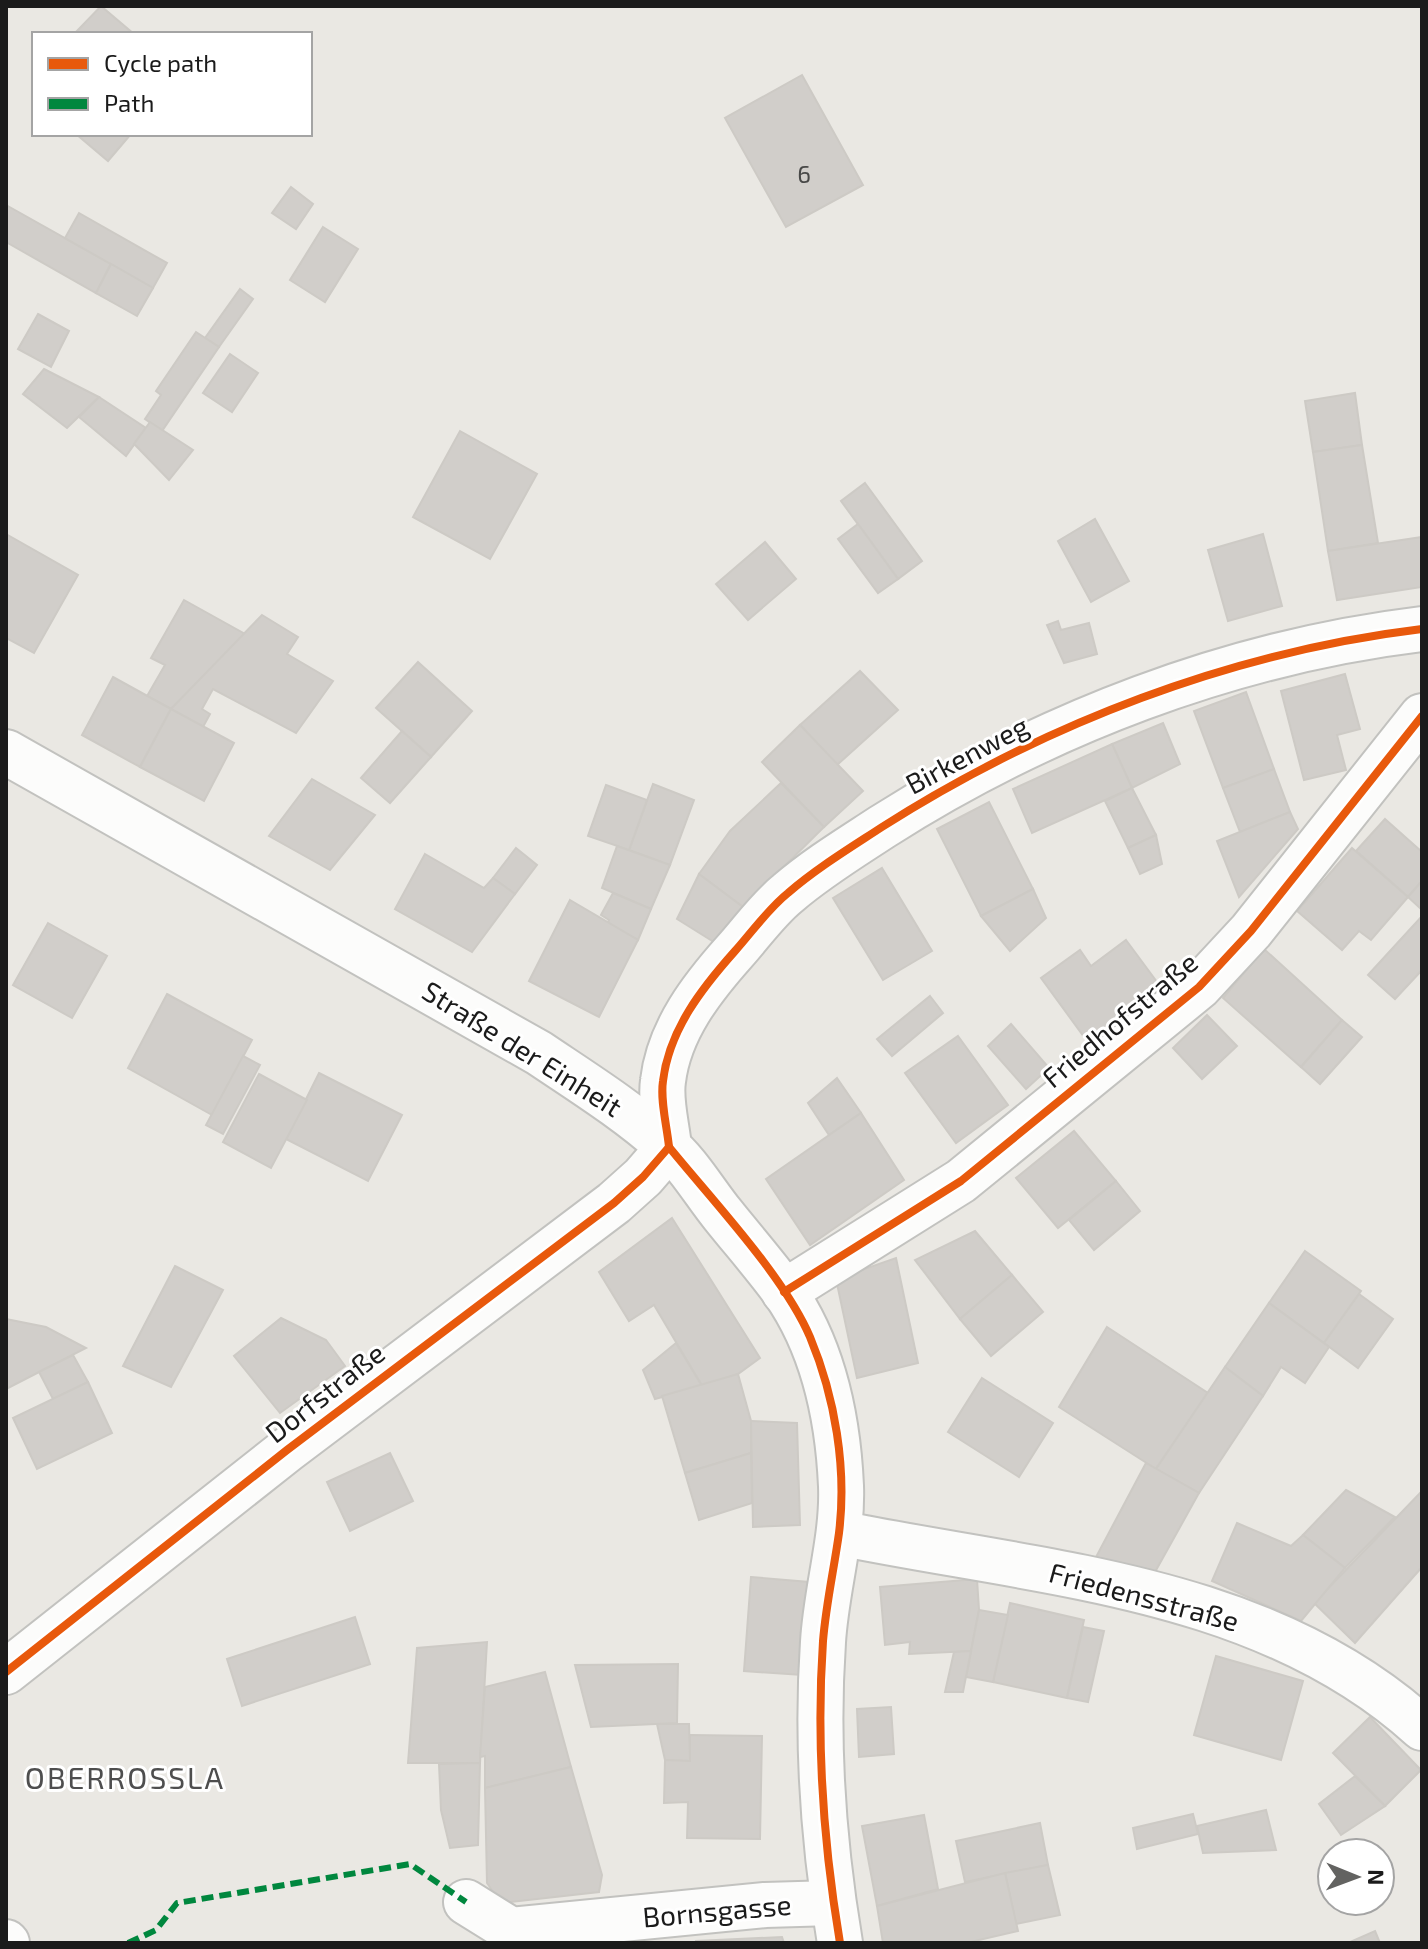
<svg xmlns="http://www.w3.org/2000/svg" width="1428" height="1949" font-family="'Exo 2',sans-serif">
  <rect width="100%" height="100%" fill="#eae8e3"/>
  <g fill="#d1ceca" stroke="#cdcac5" stroke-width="2">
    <polygon points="101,6 134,34 74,34"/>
    <polygon points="802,75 863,185 786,227 725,118"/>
    <polygon points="76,134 131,134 108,161"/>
    <polygon points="291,187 313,204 296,229 272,213"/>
    <polygon points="6,205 111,264 96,293 6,242"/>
    <polygon points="79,213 167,263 153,288 65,238"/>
    <polygon points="323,227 358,249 325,302 290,280"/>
    <polygon points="111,264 153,288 137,316 96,293"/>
    <polygon points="240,289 253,299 219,347 205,338"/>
    <polygon points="38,314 69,331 51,367 18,349"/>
    <polygon points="196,332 219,347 162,431 145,419 161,395 156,391"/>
    <polygon points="230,354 258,373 232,412 203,393"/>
    <polygon points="44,369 99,397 67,428 23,394"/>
    <polygon points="1355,393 1362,445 1313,452 1305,401"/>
    <polygon points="99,397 146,428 126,456 79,417"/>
    <polygon points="150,422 193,450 169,480 134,444"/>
    <polygon points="460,431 537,474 490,559 413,517"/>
    <polygon points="1362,445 1378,543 1328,551 1313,452"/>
    <polygon points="865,483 922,561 898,579 841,501"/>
    <polygon points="1095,519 1129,581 1091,602 1058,541"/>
    <polygon points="858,524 898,579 878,593 838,539"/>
    <polygon points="6,534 78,575 34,653 6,638"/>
    <polygon points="1263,534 1282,606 1228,621 1208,550"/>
    <polygon points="1422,537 1422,587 1337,600 1328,551"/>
    <polygon points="765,542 796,579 748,620 716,584"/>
    <polygon points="184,600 245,634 171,709 147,696 165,665 151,658"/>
    <polygon points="262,615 298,637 287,654 333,681 296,733 213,689 202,709 210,714 203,727 171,709"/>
    <polygon points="1058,621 1061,630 1089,623 1097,654 1064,663 1047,625"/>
    <polygon points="418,662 472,711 431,757 376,708"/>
    <polygon points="860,671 898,710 837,765 800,725"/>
    <polygon points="1345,674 1360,729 1337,735 1346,770 1304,780 1281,691"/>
    <polygon points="113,677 171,709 140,767 82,735"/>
    <polygon points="1246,692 1274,769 1223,788 1194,711"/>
    <polygon points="171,709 234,743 204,801 140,767"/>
    <polygon points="1163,723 1180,764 1132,788 1112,744"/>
    <polygon points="800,725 863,791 824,827 762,762"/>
    <polygon points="402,731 431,757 390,803 361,778"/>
    <polygon points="1112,744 1132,788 1032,833 1013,789"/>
    <polygon points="1274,769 1290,812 1240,832 1223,788"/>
    <polygon points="312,779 375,815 330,870 269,836"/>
    <polygon points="781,783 824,827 743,907 699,874 730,831"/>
    <polygon points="653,784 694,800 670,865 629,850"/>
    <polygon points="606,785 647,800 629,850 588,836"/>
    <polygon points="1132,788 1156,835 1128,848 1105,801"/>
    <polygon points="989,802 1033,889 981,916 937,829"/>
    <polygon points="1290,812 1298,829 1239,897 1217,841"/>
    <polygon points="1385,819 1422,852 1422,881 1408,897 1356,851"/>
    <polygon points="1156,835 1162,864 1140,874 1128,848"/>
    <polygon points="617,846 670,865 651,909 602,888"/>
    <polygon points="516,848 537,865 515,894 493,878"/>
    <polygon points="1352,848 1408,897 1371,940 1359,931 1342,950 1297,911"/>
    <polygon points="425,854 484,888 493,878 515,894 472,952 395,909"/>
    <polygon points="882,868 932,951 883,980 833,898"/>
    <polygon points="699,874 743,907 717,944 677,919"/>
    <polygon points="1422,881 1422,910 1408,897"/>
    <polygon points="1033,889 1046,918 1010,951 981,916"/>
    <polygon points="613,893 651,909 638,940 607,924 609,920 601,915"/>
    <polygon points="570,900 638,940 599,1017 529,981"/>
    <polygon points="1422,916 1422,970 1395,999 1368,975"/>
    <polygon points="48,923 107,956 72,1018 13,985"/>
    <polygon points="1126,940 1160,986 1087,1041 1041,978 1080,950 1091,966"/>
    <polygon points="1264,949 1342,1020 1301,1067 1223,998"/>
    <polygon points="167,994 252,1040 212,1115 128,1068"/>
    <polygon points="930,996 943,1013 892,1056 877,1039"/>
    <polygon points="1207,1015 1237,1046 1202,1079 1173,1048"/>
    <polygon points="1342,1020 1362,1037 1320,1084 1301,1067"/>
    <polygon points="1011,1024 1049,1068 1026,1089 988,1046"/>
    <polygon points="958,1036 1008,1105 956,1143 905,1073"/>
    <polygon points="243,1056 260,1065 223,1134 206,1125"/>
    <polygon points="319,1073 402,1115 368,1181 286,1139"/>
    <polygon points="259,1074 307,1100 271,1168 223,1142"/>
    <polygon points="837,1078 861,1113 829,1135 808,1103"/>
    <polygon points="861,1113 904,1180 810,1245 766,1179"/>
    <polygon points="1074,1131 1116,1181 1058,1228 1016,1178"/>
    <polygon points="1116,1181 1140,1211 1094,1250 1069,1220"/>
    <polygon points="672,1218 760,1358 738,1374 702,1386 654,1305 629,1321 599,1272"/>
    <polygon points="975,1231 1012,1275 960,1319 915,1260"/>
    <polygon points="1305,1251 1361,1291 1324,1343 1269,1303"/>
    <polygon points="896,1258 918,1363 857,1378 836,1279"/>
    <polygon points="175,1266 223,1290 171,1387 123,1366"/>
    <polygon points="1012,1275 1043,1312 991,1356 960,1319"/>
    <polygon points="1359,1294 1393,1319 1358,1368 1324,1343"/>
    <polygon points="1269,1303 1329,1347 1305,1383 1281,1367 1263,1396 1225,1367"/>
    <polygon points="281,1318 326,1340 345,1366 280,1413 234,1356"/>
    <polygon points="6,1319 46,1327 86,1348 6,1389"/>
    <polygon points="1107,1327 1208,1393 1156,1469 1059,1407"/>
    <polygon points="676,1343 702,1386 655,1399 643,1370"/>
    <polygon points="73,1355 88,1382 53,1399 39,1372"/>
    <polygon points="1225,1367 1263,1396 1199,1493 1156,1469"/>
    <polygon points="738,1374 751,1421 751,1453 685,1473 662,1396"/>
    <polygon points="982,1378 1053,1423 1019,1477 948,1432"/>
    <polygon points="88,1382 112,1433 37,1469 13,1418"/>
    <polygon points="751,1421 797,1423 800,1525 753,1527"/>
    <polygon points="390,1453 413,1501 350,1531 327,1482"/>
    <polygon points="751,1453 752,1503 699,1520 685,1473"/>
    <polygon points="1146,1463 1199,1493 1155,1572 1096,1557"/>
    <polygon points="1346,1490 1395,1517 1345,1568 1303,1535"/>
    <polygon points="1422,1491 1422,1567 1355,1643 1314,1603"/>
    <polygon points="1237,1523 1291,1546 1303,1535 1345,1568 1301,1621 1212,1581"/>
    <polygon points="751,1577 809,1582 802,1675 744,1671"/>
    <polygon points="977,1579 979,1610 971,1651 909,1654 910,1642 885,1645 880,1587"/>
    <polygon points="1010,1603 1084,1620 1067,1698 993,1682"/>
    <polygon points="979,1610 1008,1615 993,1682 966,1677"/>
    <polygon points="355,1617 370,1664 242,1706 227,1659"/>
    <polygon points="1083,1627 1104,1631 1088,1702 1067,1698"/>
    <polygon points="487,1642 480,1763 408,1763 417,1648"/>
    <polygon points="971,1651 963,1692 945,1692 954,1652"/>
    <polygon points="1216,1656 1303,1681 1281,1760 1194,1735"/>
    <polygon points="678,1664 677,1723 591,1727 575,1665"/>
    <polygon points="545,1672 571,1767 485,1788 485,1756 480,1757 485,1687"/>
    <polygon points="891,1707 894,1754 859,1757 857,1709"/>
    <polygon points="1370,1717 1421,1770 1385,1806 1333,1753"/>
    <polygon points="657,1724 689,1724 690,1761 665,1760"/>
    <polygon points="690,1735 762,1736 760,1839 687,1838 688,1802 664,1803 665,1760 690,1761"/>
    <polygon points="480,1763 478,1845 450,1848 441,1810 439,1764"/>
    <polygon points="571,1767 602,1875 599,1892 501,1903 487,1883 485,1788"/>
    <polygon points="1355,1776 1385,1806 1341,1835 1319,1804"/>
    <polygon points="1266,1810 1276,1850 1203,1853 1197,1826"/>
    <polygon points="1193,1814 1198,1834 1137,1849 1133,1828"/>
    <polygon points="924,1815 938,1889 877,1906 862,1826"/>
    <polygon points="1040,1823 1048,1865 965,1882 956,1841"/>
    <polygon points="1048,1865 1060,1915 1016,1924 1005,1873"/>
    <polygon points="1005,1873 1018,1931 966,1943 883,1943 877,1906"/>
    <polygon points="1375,1931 1380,1943 1348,1943"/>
    <polygon points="782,1937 784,1943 695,1941"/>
  </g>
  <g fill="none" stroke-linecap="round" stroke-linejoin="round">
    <g stroke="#c2c2bf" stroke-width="48">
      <g id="minor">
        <path d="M6,752L539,1053C582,1082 627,1110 666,1145C688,1163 705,1193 723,1215C743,1240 765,1265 784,1291C823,1347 838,1418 841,1486C843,1538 826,1590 823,1642C816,1744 823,1842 840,1943"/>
        <path d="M669,1147C667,1126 660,1101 663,1081C669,1030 702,988 735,951C752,932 768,909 788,893C817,868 850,848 882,827C1044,724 1231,652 1422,629"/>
        <polyline points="784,1292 961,1181 1199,987 1251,931 1422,716"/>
        <path d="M839,1533C1039,1574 1263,1584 1422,1728"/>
        <polyline points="6,1672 287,1450 614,1203 643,1177 669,1147"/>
        <polyline points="466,1902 511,1930 765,1905 833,1903"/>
        <polyline points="6,1942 7,1943"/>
      </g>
    </g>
    <use href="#minor" stroke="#fcfcfb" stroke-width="44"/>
    <polyline stroke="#00873e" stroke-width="6" stroke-dasharray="12 6" stroke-linecap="butt" points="128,1943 156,1930 177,1903 410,1864 466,1902"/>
    <g stroke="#fff" stroke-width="13">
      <g id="cycleway">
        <path d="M669,1147C667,1126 660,1101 663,1081C669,1030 702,988 735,951C752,932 768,909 788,893C817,868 850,848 882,827C1044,724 1231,652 1422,629"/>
        <path d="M669,1147C712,1200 784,1276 810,1337C835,1397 847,1468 839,1533C834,1569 826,1604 823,1641C816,1744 823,1842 840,1943"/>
        <polyline points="784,1292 961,1181 1199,987 1251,931 1422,716"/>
        <polyline points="6,1672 287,1450 614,1203 643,1177 669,1147"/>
      </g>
    </g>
    <use href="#cycleway" stroke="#e8590c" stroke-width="8"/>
  </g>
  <g text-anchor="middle" stroke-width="6" stroke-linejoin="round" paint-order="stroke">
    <g font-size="24" fill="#484847">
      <text x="804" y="183">6</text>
    </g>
    <g font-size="28" fill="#1b1b1b" stroke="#fff">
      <text transform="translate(967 755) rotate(-28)" y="10">Birkenweg</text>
      <text transform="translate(1120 1020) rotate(-40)" y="10">Friedhofstraße</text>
      <text transform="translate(522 1049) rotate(32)" y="10">Straße der Einheit</text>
      <text transform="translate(325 1393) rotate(-38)" y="10">Dorfstraße</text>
      <text transform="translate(1144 1597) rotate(15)" y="10">Friedensstraße</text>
      <text transform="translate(717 1911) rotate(-5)" y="10">Bornsgasse</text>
    </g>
    <g font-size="30" letter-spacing="2" fill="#4e4e4e" stroke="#fff">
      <text x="125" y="1789">OBERROSSLA</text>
    </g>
  </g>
  <rect width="1428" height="1949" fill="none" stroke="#1b1b1b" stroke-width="16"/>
  <rect x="32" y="32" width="280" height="104" fill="#ffffff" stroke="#a4a4a4" stroke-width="2"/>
  <rect x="48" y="58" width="40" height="12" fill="#e8590c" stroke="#a4a4a4" stroke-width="2"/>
  <text x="104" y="72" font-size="24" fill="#1b1b1b">Cycle path</text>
  <rect x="48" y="98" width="40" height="12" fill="#00873e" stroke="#a4a4a4" stroke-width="2"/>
  <text x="104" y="112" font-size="24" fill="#1b1b1b">Path</text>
  <g transform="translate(1356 1877) rotate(91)"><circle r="38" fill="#ffffff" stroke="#a4a4a4" stroke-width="2"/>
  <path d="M0-6L14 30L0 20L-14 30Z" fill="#636361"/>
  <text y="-12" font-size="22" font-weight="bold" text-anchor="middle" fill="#1b1b1b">N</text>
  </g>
</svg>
